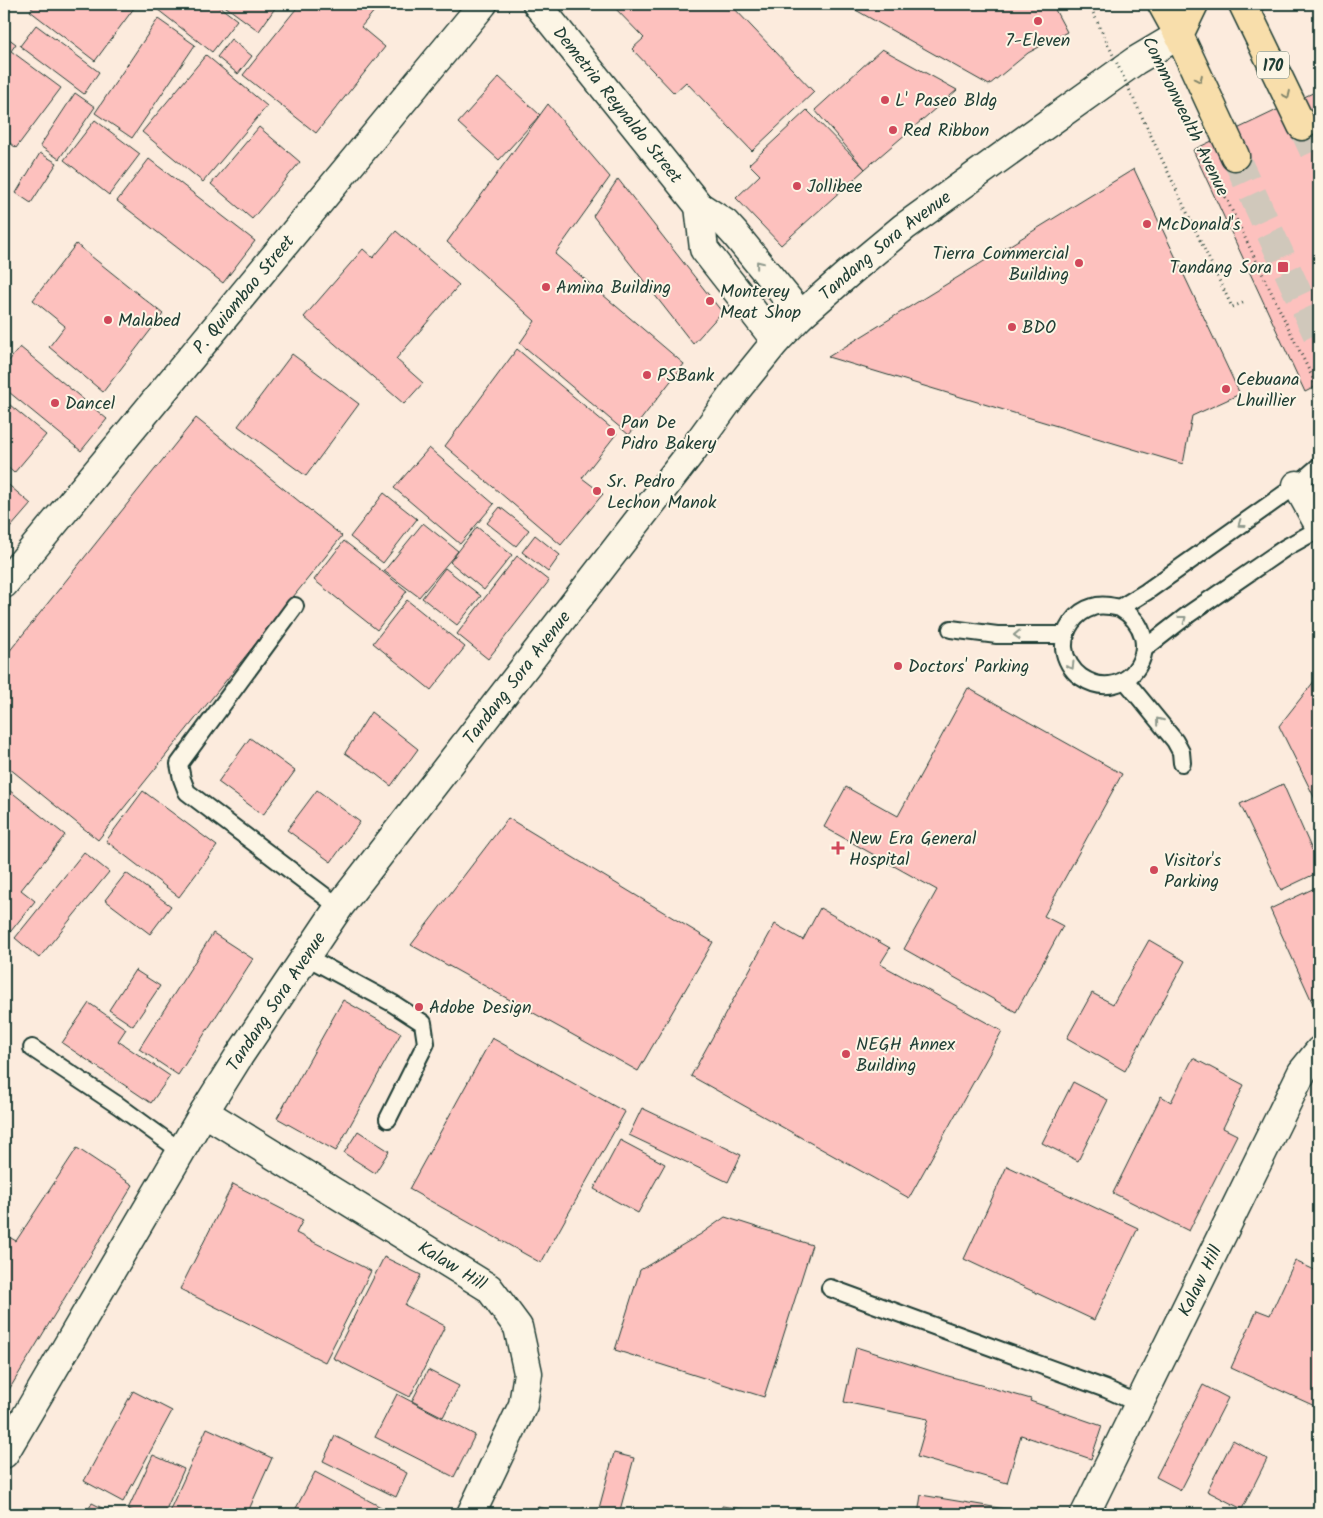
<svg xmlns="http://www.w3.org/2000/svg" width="1323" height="1518" font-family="Kalam,sans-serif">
  <rect width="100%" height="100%" fill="#fcebdd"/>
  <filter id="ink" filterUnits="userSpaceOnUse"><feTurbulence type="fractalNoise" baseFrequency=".02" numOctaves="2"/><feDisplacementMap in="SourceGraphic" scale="10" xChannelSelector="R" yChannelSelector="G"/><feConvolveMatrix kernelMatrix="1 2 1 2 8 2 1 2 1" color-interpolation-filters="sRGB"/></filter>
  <g filter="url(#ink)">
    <g fill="#fdc1be" stroke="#1f3d34">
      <polygon points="35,4 137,4 95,61 30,11"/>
      <polygon points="155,4 216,4 237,20 212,52 153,6"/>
      <polygon points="222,4 278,4 259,31"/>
      <polygon points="300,4 380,4 361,27 385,47 316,133 243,75"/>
      <polygon points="611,4 735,4 732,6 814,92 752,151 686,82 674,93 632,49 644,38"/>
      <polygon points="845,4 1052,4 1067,32 1028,53 989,85"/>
      <polygon points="158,19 195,45 132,138 95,113"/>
      <polygon points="36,25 99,72 84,94 20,46"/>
      <polygon points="4,35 16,44 11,51 61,88 16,148 4,138"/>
      <polygon points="231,39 252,56 238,74 217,57"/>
      <polygon points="882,49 957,90 865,169 815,110"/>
      <polygon points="206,55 267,106 203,182 142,132"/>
      <polygon points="499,77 540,115 499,160 458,123"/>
      <polygon points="1319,90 1319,385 1305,392 1193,150"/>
      <polygon points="75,93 95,107 59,159 40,146"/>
      <polygon points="548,104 610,177 555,254 684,364 629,435 520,343 535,321 447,242"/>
      <polygon points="807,110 865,169 781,245 736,198 760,175 749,164"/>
      <polygon points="95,120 140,154 109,195 64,160"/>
      <polygon points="259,127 300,162 252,219 211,184"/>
      <polygon points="40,153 57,163 31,203 16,193"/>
      <polygon points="149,159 255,241 223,283 117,201"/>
      <polygon points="1134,169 1240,394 1192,416 1183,464 828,357"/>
      <polygon points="618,179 722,312 693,344 593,216"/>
      <polygon points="396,231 459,285 396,359 423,383 404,404 304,317 363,249 373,258"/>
      <polygon points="76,244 163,314 103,392 49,347 65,326 33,300"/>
      <polygon points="20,347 107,419 81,451 4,388 4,367"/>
      <polygon points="517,349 617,433 582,478 603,494 561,545 445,446"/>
      <polygon points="292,354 359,404 306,476 238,426"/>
      <polygon points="4,400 46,435 14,473 4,464"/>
      <polygon points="196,418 342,536 98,840 4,764 4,658"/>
      <polygon points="429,448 494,504 460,544 394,488"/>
      <polygon points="4,481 31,504 4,535"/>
      <polygon points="384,493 417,519 383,563 350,537"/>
      <polygon points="500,507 529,530 516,546 487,523"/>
      <polygon points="423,523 458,551 419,597 384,571"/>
      <polygon points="477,527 512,555 484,590 450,562"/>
      <polygon points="535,535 560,555 548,572 522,552"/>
      <polygon points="344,541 407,591 377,630 314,580"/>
      <polygon points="517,556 549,581 488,659 457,634"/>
      <polygon points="445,568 481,596 457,625 422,598"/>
      <polygon points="407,600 465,647 431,690 373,643"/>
      <polygon points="1319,675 1319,807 1279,726"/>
      <polygon points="968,688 1122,774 1044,916 1063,926 1016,1012 904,949 937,890 824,827 846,787 898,816"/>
      <polygon points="371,712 418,749 391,786 372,771 345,753"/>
      <polygon points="250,738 295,771 263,815 218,782"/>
      <polygon points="1283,784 1312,850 1319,847 1319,872 1281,890 1240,804"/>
      <polygon points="4,786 65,835 21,890 35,901 7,936 4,934"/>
      <polygon points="317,790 360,822 331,862 287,830"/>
      <polygon points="143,791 217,846 179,897 106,841"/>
      <polygon points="508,818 713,942 638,1071 411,945"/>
      <polygon points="84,852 109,872 39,958 15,938"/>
      <polygon points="126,873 171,906 150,934 105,900"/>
      <polygon points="1319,886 1319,1017 1270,909"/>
      <polygon points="820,908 890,948 880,964 1002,1031 909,1198 691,1076 775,924 803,940"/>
      <polygon points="213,933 253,959 178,1075 139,1049"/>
      <polygon points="1149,940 1185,961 1125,1071 1067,1038 1092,993 1113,1004"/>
      <polygon points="135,970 160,986 133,1026 109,1010"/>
      <polygon points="343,1000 401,1033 336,1151 277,1118"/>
      <polygon points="89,1003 126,1029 118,1041 170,1076 151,1103 62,1043"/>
      <polygon points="492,1038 625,1112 541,1263 409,1189"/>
      <polygon points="1193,1058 1244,1085 1223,1128 1237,1135 1189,1231 1113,1193 1161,1096 1171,1102"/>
      <polygon points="1073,1082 1108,1100 1078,1161 1042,1143"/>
      <polygon points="642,1108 741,1155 728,1182 629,1135"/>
      <polygon points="358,1131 389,1151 375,1173 344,1153"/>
      <polygon points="620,1140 665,1164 638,1213 594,1189"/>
      <polygon points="77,1148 133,1185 4,1398 4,1234 16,1241"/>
      <polygon points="1007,1166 1138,1228 1094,1320 964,1259"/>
      <polygon points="233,1184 303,1220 296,1233 371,1271 325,1362 180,1289"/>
      <polygon points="725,1217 812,1245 764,1397 615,1350 640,1270 701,1234"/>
      <polygon points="384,1257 421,1275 405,1305 445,1326 410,1397 333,1358"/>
      <polygon points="1295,1261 1319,1272 1319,1408 1231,1368 1257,1310 1270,1315"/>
      <polygon points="856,1347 941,1374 1031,1399 1030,1401 1102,1426 1091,1459 1021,1435 1007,1483 917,1457 928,1419 844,1402"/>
      <polygon points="428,1370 459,1386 443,1417 412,1401"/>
      <polygon points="1203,1385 1228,1398 1181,1490 1156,1477"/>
      <polygon points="133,1391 172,1411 123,1502 84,1481"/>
      <polygon points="397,1394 475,1435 454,1477 375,1437"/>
      <polygon points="207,1428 272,1458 247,1514 168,1514"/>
      <polygon points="335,1436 407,1473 396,1497 323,1461"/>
      <polygon points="1233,1440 1267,1459 1242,1509 1207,1491"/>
      <polygon points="614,1453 634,1458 619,1514 581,1514 583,1508 598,1512"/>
      <polygon points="153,1455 184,1469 164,1514 139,1514 128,1509"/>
      <polygon points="315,1472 394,1514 293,1514"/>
      <polygon points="921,1495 1011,1510 1010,1514 918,1514"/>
      <polygon points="92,1503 114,1514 86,1514"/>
      <polygon points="722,1506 775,1514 721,1514"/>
      <polygon points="538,1507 566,1514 536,1514"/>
      <polygon points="823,1509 853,1514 822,1514"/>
    </g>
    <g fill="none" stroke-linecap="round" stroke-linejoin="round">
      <g stroke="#d0c8bb" stroke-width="28" stroke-dasharray="28 14" stroke-linecap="butt">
        <polyline points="1302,126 1319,163"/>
        <polyline points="1235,156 1319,339"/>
      </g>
      <g stroke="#1f3d34" stroke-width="20">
        <g id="lane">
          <polyline points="295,606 179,764 182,779 187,792 339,907"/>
          <path d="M1120,608C1173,639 1128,709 1081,677C1072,671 1065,659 1064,648C1063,630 1075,612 1093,607C1101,604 1111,606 1120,608L1146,592L1297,485L1319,466"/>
          <polyline points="951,629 997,635 1066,635"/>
          <polyline points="1144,649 1189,614 1285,548 1319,529"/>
          <polyline points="1125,680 1175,741 1181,752 1182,763"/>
          <polyline points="305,956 392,1003 423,1023 426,1043 388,1119"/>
          <polyline points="32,1048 119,1106 182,1152"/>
          <polyline points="830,1288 1106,1389 1139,1404"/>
        </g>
      </g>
      <g stroke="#1f3d34" stroke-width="31">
        <g id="street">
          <path id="s1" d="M537,4L699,206L725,223L735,234L801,315"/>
          <polyline points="699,206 704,249 776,341"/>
          <polyline points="1297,485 1319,525"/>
          <path id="s2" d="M4,584L483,4"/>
          <path id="s3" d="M204,1112L489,1288L518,1327L528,1373L523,1405L471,1514"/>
          <path id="s4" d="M1085,1514L1302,1072L1319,1051"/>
        </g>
      </g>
      <g stroke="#1f3d34" stroke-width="31">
        <g id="secondary">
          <path id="s5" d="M4,1454L204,1112L239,1056L339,907L692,451L737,389L776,341L801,315L851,271L904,227L1026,139L1135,61L1179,35"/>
        </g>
      </g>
      <g stroke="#1f3d34" stroke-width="31">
        <g id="primary">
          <polyline points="1162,4 1179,35 1235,156"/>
          <polyline points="1243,4 1302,126"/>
          <polyline points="1179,35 1194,4"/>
        </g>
      </g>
      <g stroke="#1f3d34" stroke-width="3" stroke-dasharray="1 4" stroke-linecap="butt">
        <polyline points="1221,188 1319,391"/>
        <polyline points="1200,240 1232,307 1245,302"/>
      </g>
      <use href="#lane" stroke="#fcf5e5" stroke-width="16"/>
      <use href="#street" stroke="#fcf5e5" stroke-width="28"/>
      <use href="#secondary" stroke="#fcf5e5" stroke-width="28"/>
      <use href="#primary" stroke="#f8deab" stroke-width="28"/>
      <polyline stroke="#1f3d34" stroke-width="3" stroke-dasharray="1 4" stroke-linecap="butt" points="1089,4 1200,240"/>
    </g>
    <defs><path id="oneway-chevron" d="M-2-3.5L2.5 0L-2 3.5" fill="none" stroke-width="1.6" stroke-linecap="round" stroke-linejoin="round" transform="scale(1.25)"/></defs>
    <g stroke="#81856a">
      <use href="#oneway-chevron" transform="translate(1199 79) rotate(65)"/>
      <use href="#oneway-chevron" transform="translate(1287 95) rotate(65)"/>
    </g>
    <g stroke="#8e998c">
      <use href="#oneway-chevron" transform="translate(759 264) rotate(-129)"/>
      <use href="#oneway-chevron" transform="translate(1241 524) rotate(144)"/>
      <use href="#oneway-chevron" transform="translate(1183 619) rotate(-37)"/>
      <use href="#oneway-chevron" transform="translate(1017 635) rotate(178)"/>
      <use href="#oneway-chevron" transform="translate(1071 666) rotate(59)"/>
      <use href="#oneway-chevron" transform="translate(1159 721) rotate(-129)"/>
    </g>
  </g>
  <g fill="#d1495b" stroke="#fcf5e5" stroke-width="2">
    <circle cx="1038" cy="21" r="5"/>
    <circle cx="885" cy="100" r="5"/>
    <circle cx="893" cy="130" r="5"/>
    <circle cx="797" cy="186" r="5"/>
    <circle cx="1147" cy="224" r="5"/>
    <circle cx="1079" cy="263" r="5"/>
    <rect x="1277" y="261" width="12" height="12" rx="2.5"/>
    <circle cx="546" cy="287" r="5"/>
    <circle cx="710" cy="301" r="5"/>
    <circle cx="108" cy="320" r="5"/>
    <circle cx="1012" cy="327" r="5"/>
    <circle cx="647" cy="375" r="5"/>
    <circle cx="1226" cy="389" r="5"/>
    <circle cx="55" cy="403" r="5"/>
    <circle cx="611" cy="432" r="5"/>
    <circle cx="597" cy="491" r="5"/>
    <circle cx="898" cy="666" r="5"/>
    <path d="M835.5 840.5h5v5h5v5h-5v5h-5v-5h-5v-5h5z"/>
    <circle cx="1154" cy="870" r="5"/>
    <circle cx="419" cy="1007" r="5"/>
    <circle cx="846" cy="1054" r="5"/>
  </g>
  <g text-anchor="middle" stroke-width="4" stroke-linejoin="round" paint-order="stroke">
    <rect fill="#fcf5e5" stroke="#617469" stroke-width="1" x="1257" y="51.5" width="32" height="27" rx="4"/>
    <g font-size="16" font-weight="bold" fill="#1f3d34">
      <text x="1273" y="71">170</text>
    </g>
    <g font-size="18" fill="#1f3d34" stroke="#fcf5e5" text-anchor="start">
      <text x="1038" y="46" text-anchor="middle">7-Eleven</text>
      <text x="895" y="106">L' Paseo Bldg</text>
      <text x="903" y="136">Red Ribbon</text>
      <text x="807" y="192">Jollibee</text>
      <text x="1157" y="230">McDonald's</text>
      <text x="1069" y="259" text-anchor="end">Tierra Commercial<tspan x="1069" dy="21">Building</tspan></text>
      <text x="1272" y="273" text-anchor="end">Tandang Sora</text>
      <text x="556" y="293">Amina Building</text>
      <text x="720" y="297">Monterey<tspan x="720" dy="21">Meat Shop</tspan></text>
      <text x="118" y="326">Malabed</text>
      <text x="1022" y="333">BDO</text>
      <text x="657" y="381">PSBank</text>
      <text x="1236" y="385">Cebuana<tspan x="1236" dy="21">Lhuillier</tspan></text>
      <text x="65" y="409">Dancel</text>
      <text x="621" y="428">Pan De<tspan x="621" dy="21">Pidro Bakery</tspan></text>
      <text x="607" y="487">Sr. Pedro<tspan x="607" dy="21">Lechon Manok</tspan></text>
      <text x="908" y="672">Doctors' Parking</text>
      <text x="849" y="844">New Era General<tspan x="849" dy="21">Hospital</tspan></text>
      <text x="1164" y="866">Visitor's<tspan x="1164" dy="21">Parking</tspan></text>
      <text x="429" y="1013">Adobe Design</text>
      <text x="856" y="1050">NEGH Annex<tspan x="856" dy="21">Building</tspan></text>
    </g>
    <g font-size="18" fill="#1f3d34" stroke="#fcf5e5">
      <text dy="6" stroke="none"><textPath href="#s1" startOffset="129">Demetria Reynaldo Street</textPath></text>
      <text transform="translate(1186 116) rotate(64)" y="6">Commonwealth Avenue</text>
      <text dy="6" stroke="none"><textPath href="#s5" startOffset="1502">Tandang Sora Avenue</textPath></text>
      <text dy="6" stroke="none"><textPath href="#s2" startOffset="376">P. Quiambao Street</textPath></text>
      <text dy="6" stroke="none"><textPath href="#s5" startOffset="932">Tandang Sora Avenue</textPath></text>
      <text dy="6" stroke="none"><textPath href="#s5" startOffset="528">Tandang Sora Avenue</textPath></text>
      <text dy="6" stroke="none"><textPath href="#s3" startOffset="292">Kalaw Hill</textPath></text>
      <text dy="6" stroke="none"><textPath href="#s4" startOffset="260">Kalaw Hill</textPath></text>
    </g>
  </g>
  <rect width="1323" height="1518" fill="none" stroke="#fcf5e5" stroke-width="20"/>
  <rect x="10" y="10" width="1303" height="1498" fill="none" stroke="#1f3d34" stroke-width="2" filter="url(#ink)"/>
</svg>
